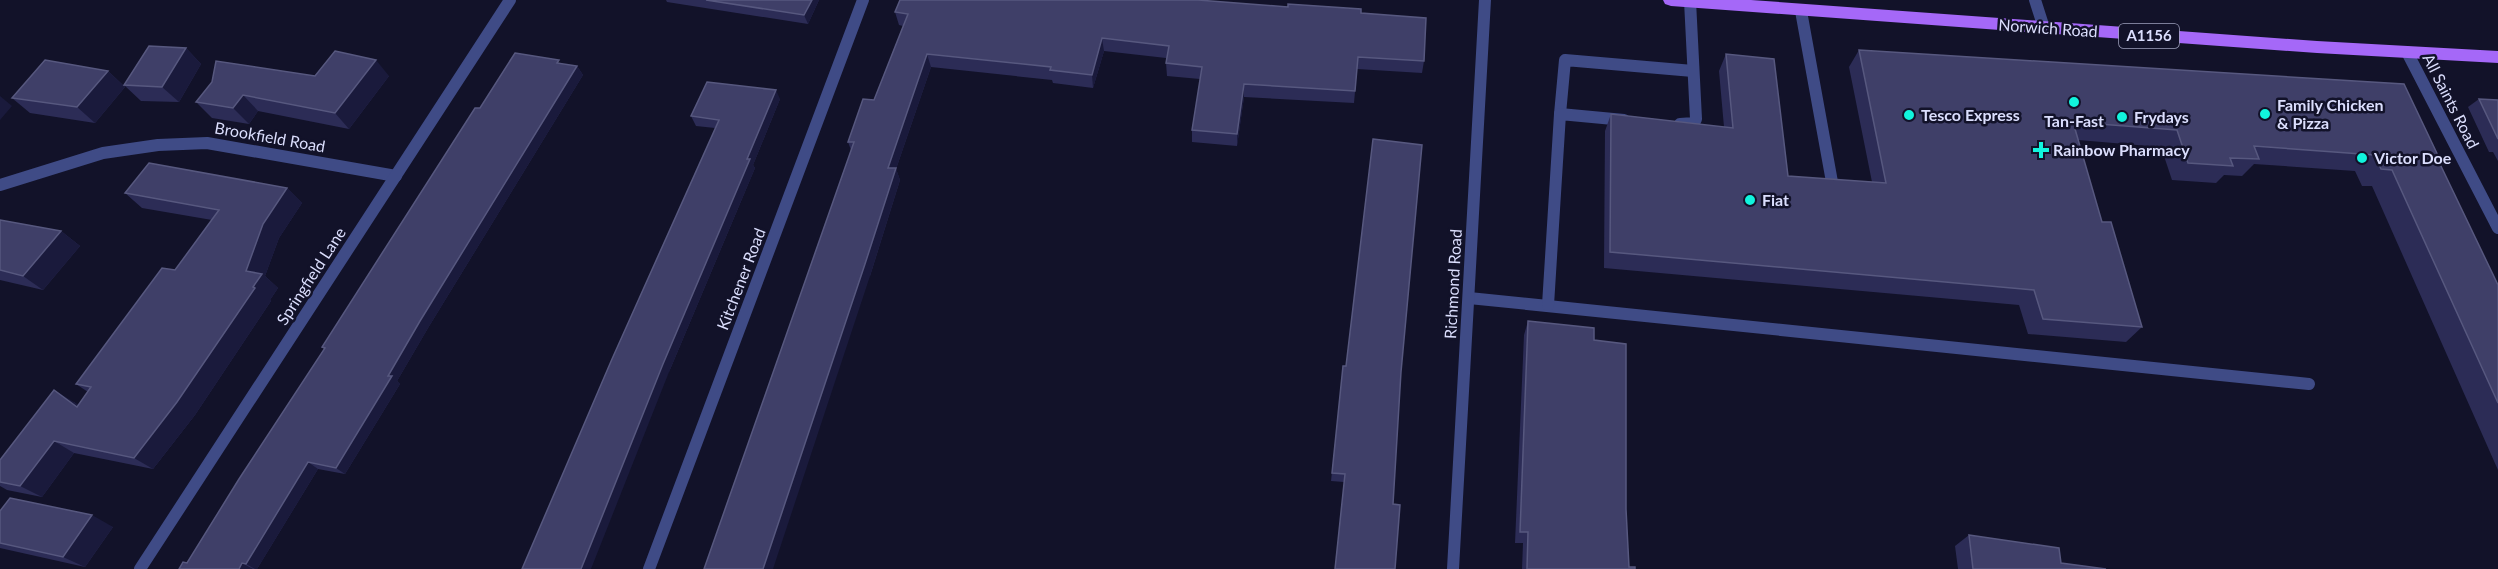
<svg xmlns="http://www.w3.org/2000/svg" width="2498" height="569" font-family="Lato,sans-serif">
  <rect width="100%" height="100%" fill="#121229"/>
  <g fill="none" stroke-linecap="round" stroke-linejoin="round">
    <g stroke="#3f4b86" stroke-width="12">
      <polyline points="1801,11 1832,182"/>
      <polyline points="1560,114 1565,60 1693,71"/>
      <polyline points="1680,124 1694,123 1696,119 1690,1"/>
      <polyline points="1469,298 2309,384"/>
      <polyline points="1548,305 1560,114 1624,120"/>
    </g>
    <g stroke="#3f4b86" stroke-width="12">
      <polyline points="2035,0 2044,28"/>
      <polyline points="2407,52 2498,228"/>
      <polyline points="0,185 103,153 158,145 207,143 396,176"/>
      <polyline points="140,569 510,0"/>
      <polyline points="649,569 863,0"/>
      <polyline points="1453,569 1485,0"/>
    </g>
    <polygon fill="#a568f8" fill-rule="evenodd" points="1663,0 1751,0 2317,41 2498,51 2498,63 2317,53 1671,6 1665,4"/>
  </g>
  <g fill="#2c2c56">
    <polygon points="666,0 819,0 808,24 667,2"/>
    <polygon points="895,12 1361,13 1424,61 1422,73 1357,69 1354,103 1244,97 1237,146 1192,142 1192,130 1200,79 1167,76 1166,63 1166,58 1104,51 1093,88 1053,83 1052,80 931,67 896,169 900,180 870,276 851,150 848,142 874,100 903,26 899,25"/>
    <polygon points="186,48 201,64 179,102 141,101 124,85"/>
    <polygon points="1859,50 2442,164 2440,166 2498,285 2498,470 2372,186 2362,186 2355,171 2254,164 2242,176 2224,175 2216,183 2172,180 2161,147 2078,140 2102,222 2142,327 2126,342 2028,334 2019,305 1604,268 1605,131 1611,114 1724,127 1719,71 1726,54 1788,176 1872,182 1849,67"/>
    <polygon points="562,64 577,66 583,75 428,328 397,381 400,384 345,474 318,469 257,569 179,569 187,563 324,349 322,347"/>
    <polygon points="108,71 125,87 95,123 30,113 12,98"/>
    <polygon points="315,76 389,76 349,129 258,111 249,124 212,118 196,102"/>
    <polygon points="780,99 753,165 755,168 669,372 715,128 696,126 691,116"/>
    <polygon points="2479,99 2498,100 2498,161 2493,152 2489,152 2468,107"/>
    <polygon points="287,188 302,203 279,238 265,276 278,288 270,300 271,301 195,415 153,469 74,453 42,497 7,490 0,486 0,460 74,402 78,405 88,392 76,384 175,270 212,220 142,208 125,193"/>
    <polygon points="0,220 61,231 80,246 43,290 0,280"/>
    <polygon points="1528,321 1594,340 1626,509 1629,567 1635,569 1522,569 1523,543 1515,543 1524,335"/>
    <polygon points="1343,366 1401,372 1393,504 1395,569 1344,482 1331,481"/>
    <polygon points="0,511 113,527 85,567 0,548"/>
    <polygon points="1969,535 2061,563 2106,569 1958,569 1955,546"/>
  </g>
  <g fill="#1a1a3c">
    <polygon points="812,0 819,0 808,24 804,15"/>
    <polygon points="1102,38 1104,51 1093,88 1092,75"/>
    <polygon points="186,48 201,64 179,102 162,87"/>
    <polygon points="927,54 931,67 896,169 900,180 870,276 773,569 763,569 888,168"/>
    <polygon points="376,60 389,76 349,129 335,113"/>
    <polygon points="577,66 583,75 428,328 397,381 400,384 345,474 336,468 388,376 420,321"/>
    <polygon points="108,71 125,87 95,123 77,107"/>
    <polygon points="1244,84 1244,97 1237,146 1237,134"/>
    <polygon points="776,90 780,99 753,165 755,168 669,372 591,569 581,569 663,364"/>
    <polygon points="243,95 258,111 249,124 233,108"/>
    <polygon points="0,96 12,106 0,120"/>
    <polygon points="287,188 302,203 279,238 265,276 278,288 270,300 271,301 195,415 153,469 134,458 246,271 263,224"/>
    <polygon points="61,231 80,246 43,290 23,276"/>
    <polygon points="54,390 74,402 96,419 77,407"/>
    <polygon points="54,441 74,453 42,497 20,486"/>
    <polygon points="308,462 318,469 257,569 255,569 246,564"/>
    <polygon points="92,515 113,527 85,567 63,557"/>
    <polygon points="242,563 253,569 239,569"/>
  </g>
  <g fill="#3f3f68" stroke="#57587f" stroke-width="1.5">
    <polygon points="706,0 812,0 804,15"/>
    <polygon points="900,0 1198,0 1288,7 1288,4 1361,9 1361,13 1426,18 1424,61 1358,57 1355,91 1244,84 1237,134 1192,130 1202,67 1166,63 1169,46 1102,38 1092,75 1050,70 1051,67 927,54 888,168 896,168 865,264 763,569 704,569 854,142 848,142 863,99 874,100 908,14 895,12"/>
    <polygon points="149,46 186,48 162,87 124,85"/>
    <polygon points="1859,50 2404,84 2442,164 2440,164 2498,285 2498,403 2392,170 2381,169 2375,155 2254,146 2259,159 2230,158 2233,166 2188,163 2177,130 2073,122 2102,222 2111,222 2142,327 2043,319 2034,290 1610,252 1611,114 1733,128 1726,54 1774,59 1788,176 1886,183"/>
    <polygon points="335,51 376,60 335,113 243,95 233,108 196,102 212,82 216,61 315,76"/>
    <polygon points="515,53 559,60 557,63 577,66 420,321 388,376 392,376 336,468 308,462 246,564 242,563 239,569 179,569 183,562 187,563 239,479 325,348 322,347 475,108 480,108"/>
    <polygon points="45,60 108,71 77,107 12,98"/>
    <polygon points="707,82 776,90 747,159 750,159 663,364 581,569 522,569 612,359 719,120 691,116"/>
    <polygon points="2479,99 2498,100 2498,139"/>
    <polygon points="1373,139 1422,145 1401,372 1393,504 1400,505 1395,569 1335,569 1345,474 1332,473 1343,366 1346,366"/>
    <polygon points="149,163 287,188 263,224 246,271 262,274 253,287 255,288 177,402 134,458 54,441 20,486 0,482 0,460 54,390 77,407 91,387 76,384 162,268 175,270 219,210 125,193"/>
    <polygon points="0,220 61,231 23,276 0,270"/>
    <polygon points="1528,321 1594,328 1594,340 1626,344 1626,509 1629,567 1635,567 1635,569 1527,569 1528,532 1520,532"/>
    <polygon points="10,498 92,515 63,557 0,543 0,511"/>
    <polygon points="1969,535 2059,548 2061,563 2106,569 1973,569"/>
  </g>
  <g fill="#11f4dd" stroke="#121229" stroke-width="2">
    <circle cx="2074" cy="102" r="6"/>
    <circle cx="2265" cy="114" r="6"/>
    <circle cx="1909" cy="115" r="6"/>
    <circle cx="2122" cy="117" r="6"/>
    <path d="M2038 141h6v6h6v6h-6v6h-6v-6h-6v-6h6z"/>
    <circle cx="2362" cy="158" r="6"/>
    <circle cx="1750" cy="200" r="6"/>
  </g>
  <g text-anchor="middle" stroke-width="5" stroke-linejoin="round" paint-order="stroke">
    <rect fill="#121229" stroke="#9fa1bd" stroke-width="1.5" x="2119" y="24" width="60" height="24" rx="4.5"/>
    <g font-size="15" font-weight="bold" fill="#dbdefd">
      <text x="2149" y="41">A1156</text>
    </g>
    <g font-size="16" fill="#dbdefd" stroke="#121229">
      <text transform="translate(2048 28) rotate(4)" y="6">Norwich Road</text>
      <text transform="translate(2451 101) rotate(63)" y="6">All Saints Road</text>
      <text transform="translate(270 137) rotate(10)" y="6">Brookfield Road</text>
      <text transform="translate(311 276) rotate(-57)" y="6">Springfield Lane</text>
      <text transform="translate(741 279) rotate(-69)" y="6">Kitchener Road</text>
      <text transform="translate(1453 284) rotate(-87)" y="6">Richmond Road</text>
    </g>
    <g font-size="16" font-weight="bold" fill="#dbdefd" stroke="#121229" text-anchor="start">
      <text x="2277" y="111">Family Chicken<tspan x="2277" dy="18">&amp; Pizza</tspan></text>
      <text x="1921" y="121">Tesco Express</text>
      <text x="2134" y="123">Frydays</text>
      <text x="2074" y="127" text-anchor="middle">Tan-Fast</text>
      <text x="2053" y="156">Rainbow Pharmacy</text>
      <text x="2374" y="164">Victor Doe</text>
      <text x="1762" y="206">Fiat</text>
    </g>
  </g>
</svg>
